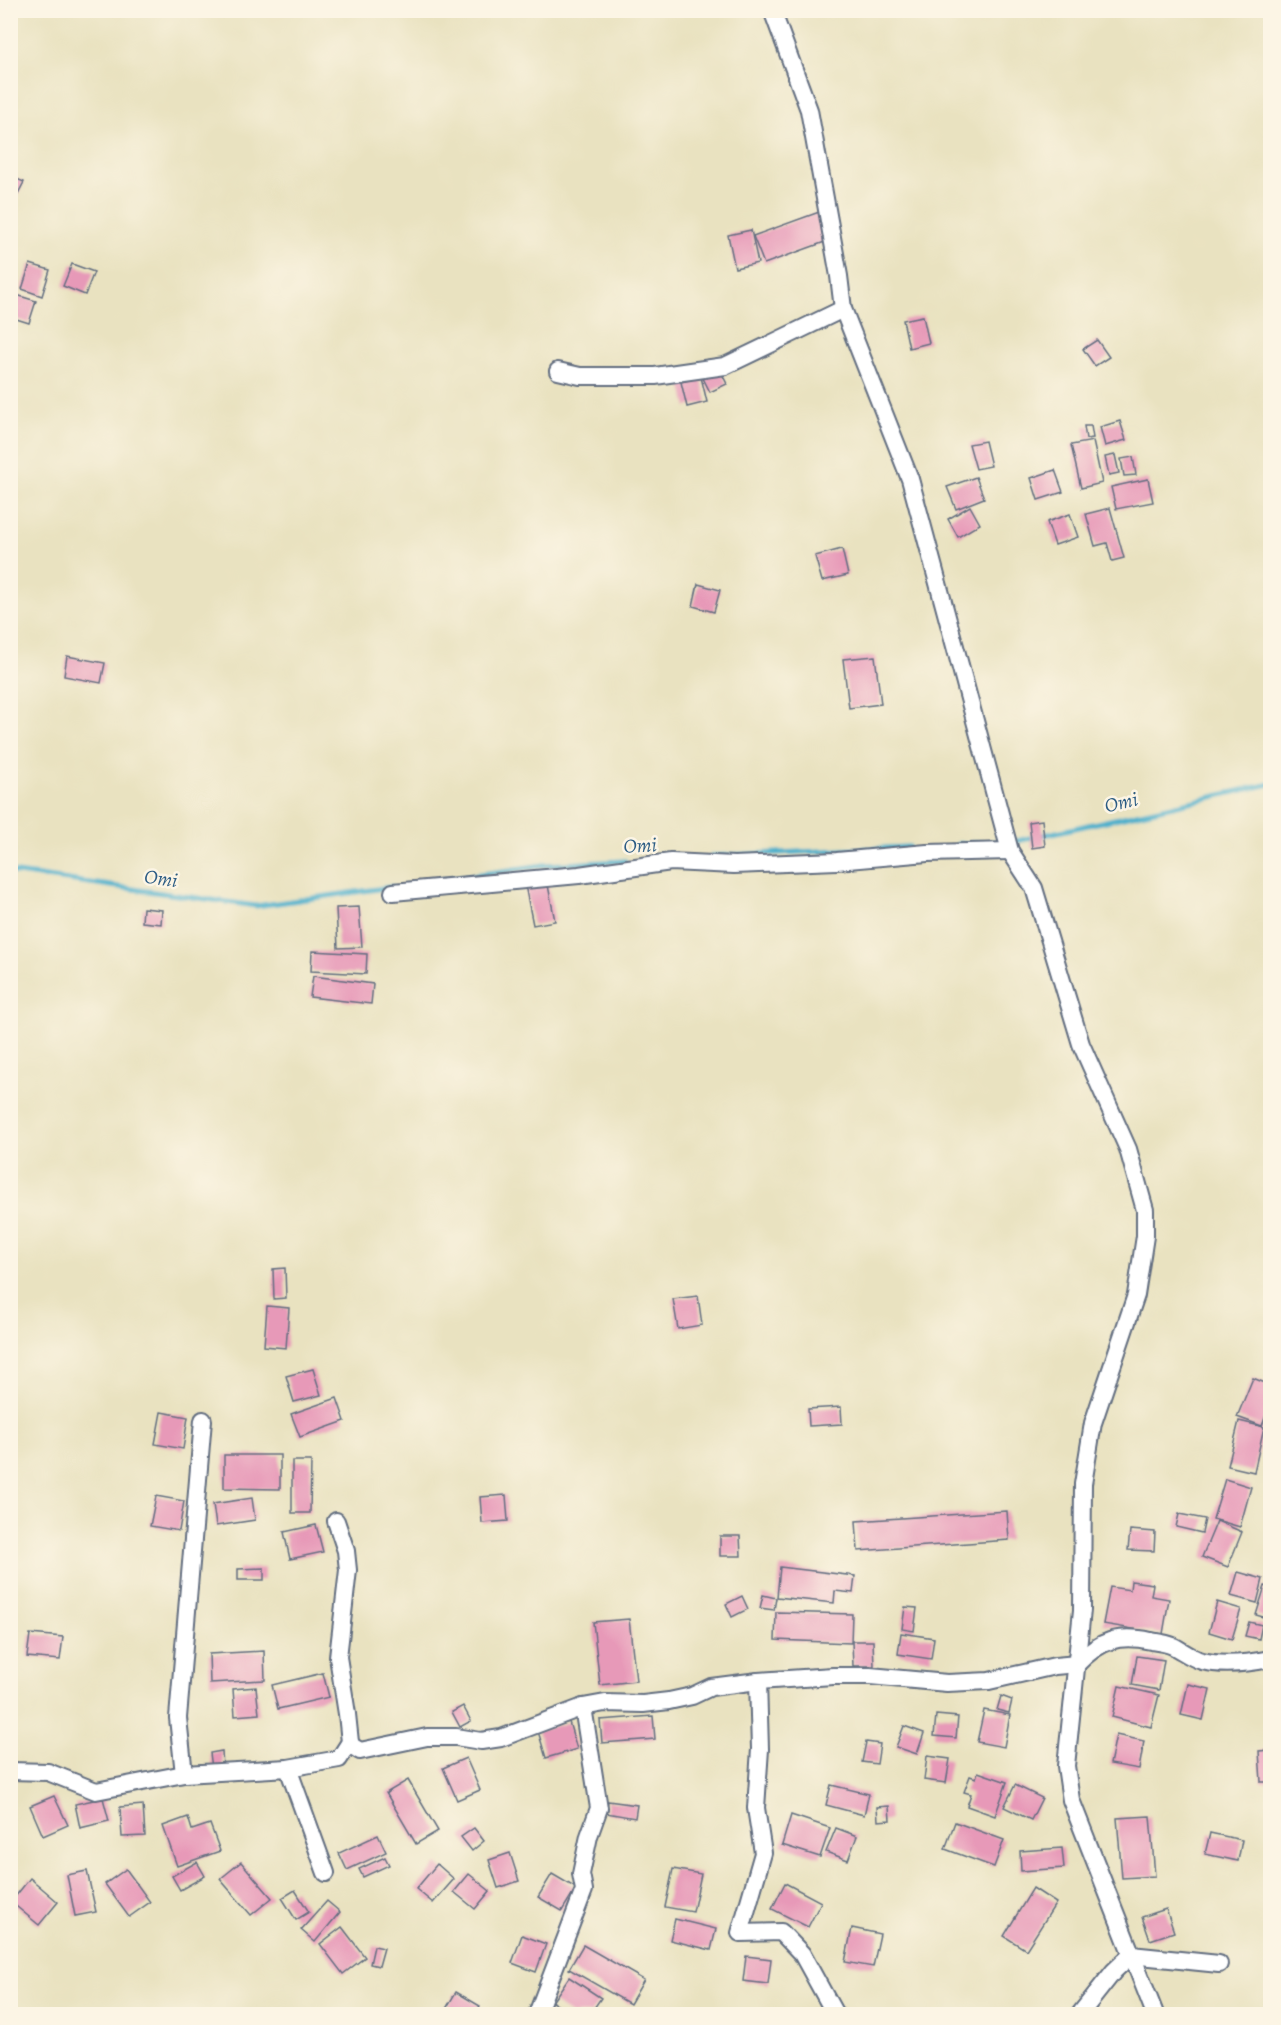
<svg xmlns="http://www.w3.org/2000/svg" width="1281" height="2025" font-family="Alegreya,serif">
  <rect width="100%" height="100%" fill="#fcf5e5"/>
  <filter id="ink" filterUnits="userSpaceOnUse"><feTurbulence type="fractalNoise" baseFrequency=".0167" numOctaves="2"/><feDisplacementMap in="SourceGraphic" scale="12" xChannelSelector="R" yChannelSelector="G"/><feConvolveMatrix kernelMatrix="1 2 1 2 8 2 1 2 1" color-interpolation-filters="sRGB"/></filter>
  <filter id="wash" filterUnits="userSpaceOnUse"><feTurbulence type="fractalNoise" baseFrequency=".008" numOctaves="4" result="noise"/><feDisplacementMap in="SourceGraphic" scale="24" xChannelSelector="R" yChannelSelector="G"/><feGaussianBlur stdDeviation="1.35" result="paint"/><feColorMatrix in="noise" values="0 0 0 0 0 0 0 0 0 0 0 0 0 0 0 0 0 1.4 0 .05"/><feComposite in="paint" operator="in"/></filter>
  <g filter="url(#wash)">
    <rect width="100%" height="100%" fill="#e9e2c0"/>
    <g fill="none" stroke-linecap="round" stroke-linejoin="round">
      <g stroke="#4db0cc" stroke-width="5">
        <polyline points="958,844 1017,841 1270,784"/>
        <polyline points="712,856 909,847"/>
        <polyline points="10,872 256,906 392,887"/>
        <polyline points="440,880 544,865 625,861"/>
      </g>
    </g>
    <g id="blocks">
      <g fill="#e799b8">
        <polygon points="10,176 24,182 10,209"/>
        <polygon points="822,211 833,239 764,264 753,236"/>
        <polygon points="751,230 758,263 735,268 728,235"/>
        <polygon points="30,264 50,270 42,296 22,289"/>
        <polygon points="72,264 94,272 85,295 63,286"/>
        <polygon points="10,293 36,301 29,323 10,317"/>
        <polygon points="923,316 929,343 909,348 903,320"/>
        <polygon points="1097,340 1109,357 1095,366 1083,349"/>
        <polygon points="720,370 727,384 710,392 703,378"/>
        <polygon points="701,377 707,402 687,407 681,382"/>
        <polygon points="1120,421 1126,440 1105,446 1100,427"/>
        <polygon points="1084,426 1091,426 1093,438 1086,439"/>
        <polygon points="985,441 991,466 976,469 969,444"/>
        <polygon points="1093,441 1102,483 1081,488 1071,445"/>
        <polygon points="1115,455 1119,473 1109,475 1105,457"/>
        <polygon points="1133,457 1136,475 1124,476 1121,459"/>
        <polygon points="1055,470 1063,492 1038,500 1031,478"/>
        <polygon points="976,477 984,498 956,509 947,487"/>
        <polygon points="1148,479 1153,502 1116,509 1111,487"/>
        <polygon points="970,506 980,524 958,537 948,519"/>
        <polygon points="1110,508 1124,558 1112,561 1107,543 1095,546 1086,514"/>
        <polygon points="1070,514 1078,537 1055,545 1047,522"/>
        <polygon points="842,549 848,575 822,581 815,556"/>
        <polygon points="698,584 720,590 714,612 693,606"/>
        <polygon points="67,656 105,663 101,683 64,676"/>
        <polygon points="875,656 881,704 849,708 843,659"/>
        <polygon points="1042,820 1045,846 1032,848 1029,822"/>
        <polygon points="547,880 555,921 533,925 525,885"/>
        <polygon points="359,907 362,947 338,948 336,908"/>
        <polygon points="143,908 162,910 161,924 142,922"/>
        <polygon points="312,951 367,954 366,974 311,971"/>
        <polygon points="313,976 373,984 371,1004 310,997"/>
        <polygon points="285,1268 286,1298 274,1299 273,1269"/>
        <polygon points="698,1296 702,1325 678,1329 673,1299"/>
        <polygon points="267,1306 289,1308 286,1348 264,1346"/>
        <polygon points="313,1369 321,1395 294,1402 286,1376"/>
        <polygon points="1253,1378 1270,1385 1270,1404 1262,1426 1237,1417"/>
        <polygon points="337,1398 345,1421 300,1437 291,1414"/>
        <polygon points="841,1407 842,1424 809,1426 808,1409"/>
        <polygon points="161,1412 188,1417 183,1449 155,1444"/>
        <polygon points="1239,1421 1264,1427 1254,1472 1228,1466"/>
        <polygon points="224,1455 280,1455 280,1489 224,1488"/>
        <polygon points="292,1461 311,1461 310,1513 292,1513"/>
        <polygon points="1225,1479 1251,1487 1240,1527 1213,1519"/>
        <polygon points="506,1495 508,1521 482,1523 480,1497"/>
        <polygon points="156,1496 184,1501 179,1531 150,1526"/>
        <polygon points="252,1498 255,1520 216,1526 213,1504"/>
        <polygon points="1007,1511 1009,1540 858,1551 856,1521"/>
        <polygon points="1179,1514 1205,1519 1202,1533 1176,1527"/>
        <polygon points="1217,1521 1242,1532 1228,1567 1202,1557"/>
        <polygon points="316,1525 323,1552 290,1559 284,1532"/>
        <polygon points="1130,1530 1155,1532 1154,1551 1128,1550"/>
        <polygon points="720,1536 740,1536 741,1556 720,1556"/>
        <polygon points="780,1567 855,1576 853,1593 835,1591 834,1603 777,1597"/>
        <polygon points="264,1568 264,1580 238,1580 238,1569"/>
        <polygon points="1238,1572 1263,1579 1257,1603 1231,1596"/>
        <polygon points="1131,1581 1153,1584 1151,1596 1169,1599 1163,1634 1103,1624 1110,1587 1130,1590"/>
        <polygon points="1265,1586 1270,1587 1270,1619 1256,1615"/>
        <polygon points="763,1595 776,1598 774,1610 760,1608"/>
        <polygon points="742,1596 748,1609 732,1617 726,1604"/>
        <polygon points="1217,1602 1241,1609 1232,1639 1209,1632"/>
        <polygon points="905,1607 917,1608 914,1631 902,1629"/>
        <polygon points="776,1612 852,1614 851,1643 775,1640"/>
        <polygon points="629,1619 636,1681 600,1685 593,1622"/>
        <polygon points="1249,1622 1262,1625 1259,1639 1245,1636"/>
        <polygon points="901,1633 934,1638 931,1659 898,1654"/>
        <polygon points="30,1634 63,1637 60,1660 27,1657"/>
        <polygon points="852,1641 873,1641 874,1666 853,1666"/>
        <polygon points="264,1651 265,1680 210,1683 209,1654"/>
        <polygon points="1137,1656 1164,1660 1159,1690 1132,1685"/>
        <polygon points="323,1673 329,1697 278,1709 272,1685"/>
        <polygon points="1188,1684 1210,1689 1203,1720 1181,1715"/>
        <polygon points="1119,1686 1159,1695 1151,1727 1112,1717"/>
        <polygon points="256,1687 259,1714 235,1716 233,1689"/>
        <polygon points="1001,1696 1012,1700 1009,1713 997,1710"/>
        <polygon points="463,1706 471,1721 460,1727 452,1712"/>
        <polygon points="984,1710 1010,1715 1004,1747 977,1742"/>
        <polygon points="936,1715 958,1717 956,1738 934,1736"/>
        <polygon points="653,1716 655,1739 602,1743 600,1720"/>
        <polygon points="569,1722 577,1749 546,1758 538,1731"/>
        <polygon points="904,1726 924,1733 917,1754 896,1747"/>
        <polygon points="1116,1735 1144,1741 1139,1769 1110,1764"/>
        <polygon points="866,1742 880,1744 877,1764 862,1762"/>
        <polygon points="1270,1750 1270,1782 1261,1782 1259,1751"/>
        <polygon points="222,1751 223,1767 212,1768 210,1753"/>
        <polygon points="927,1756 950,1759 946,1783 924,1780"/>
        <polygon points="466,1758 480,1790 457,1800 443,1768"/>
        <polygon points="978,1772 1007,1782 995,1816 967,1806 971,1794 964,1792 970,1776 976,1778"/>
        <polygon points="408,1780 438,1831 416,1844 386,1793"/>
        <polygon points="831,1785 869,1794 864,1815 826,1805"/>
        <polygon points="1015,1785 1042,1798 1031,1820 1004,1807"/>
        <polygon points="54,1796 68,1825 43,1836 30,1806"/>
        <polygon points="103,1798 109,1821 80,1828 75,1804"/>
        <polygon points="608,1801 637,1805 635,1818 606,1813"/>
        <polygon points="143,1805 145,1836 122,1837 120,1807"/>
        <polygon points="889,1806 890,1820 878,1821 877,1807"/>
        <polygon points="791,1815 830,1828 820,1857 782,1845"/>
        <polygon points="1150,1816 1155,1876 1122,1878 1117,1818"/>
        <polygon points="188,1817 192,1830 210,1824 220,1851 177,1866 163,1826"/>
        <polygon points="955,1822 1004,1840 994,1867 945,1849"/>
        <polygon points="474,1828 484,1841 472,1851 461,1837"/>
        <polygon points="836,1828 857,1836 848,1860 826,1852"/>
        <polygon points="1210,1833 1242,1840 1238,1861 1205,1854"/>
        <polygon points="378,1835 386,1852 347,1870 339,1853"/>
        <polygon points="1062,1848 1064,1868 1021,1871 1020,1851"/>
        <polygon points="510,1853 519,1881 498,1888 489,1860"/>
        <polygon points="385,1857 389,1865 363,1877 359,1869"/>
        <polygon points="197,1862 205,1876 180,1890 172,1876"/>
        <polygon points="241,1862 272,1898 251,1915 220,1879"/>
        <polygon points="437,1864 454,1879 433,1903 416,1889"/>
        <polygon points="126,1869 150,1902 129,1917 105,1884"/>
        <polygon points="673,1869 701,1874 693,1912 665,1907"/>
        <polygon points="87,1871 96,1912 75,1916 67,1875"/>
        <polygon points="469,1874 490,1891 475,1909 454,1892"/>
        <polygon points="552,1874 576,1888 562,1911 538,1897"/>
        <polygon points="30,1878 58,1902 39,1925 11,1902"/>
        <polygon points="785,1883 821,1902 808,1927 772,1909"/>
        <polygon points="1033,1888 1056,1903 1026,1950 1004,1936"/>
        <polygon points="295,1890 309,1912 296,1920 282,1898"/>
        <polygon points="327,1901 340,1912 315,1942 301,1930"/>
        <polygon points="1166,1909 1174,1932 1150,1940 1142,1917"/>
        <polygon points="675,1919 716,1929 711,1950 670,1940"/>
        <polygon points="342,1927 365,1957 343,1974 320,1944"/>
        <polygon points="852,1928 880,1934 873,1967 845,1962"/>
        <polygon points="522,1935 546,1944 536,1972 512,1963"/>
        <polygon points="583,1945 644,1980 630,2004 569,1969"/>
        <polygon points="374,1946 384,1948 379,1966 370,1964"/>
        <polygon points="746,1956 771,1959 768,1984 743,1981"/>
        <polygon points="569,1977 601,1998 590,2014 571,2014 552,2002"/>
        <polygon points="456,1992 480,2006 475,2014 448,2014 444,2012"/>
      </g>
    </g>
  </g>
  <g filter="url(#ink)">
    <use href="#blocks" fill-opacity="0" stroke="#636e80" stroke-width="1.5"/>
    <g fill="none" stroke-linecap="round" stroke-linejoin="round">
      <g stroke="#636e80" stroke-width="20">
        <g id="minor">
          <polyline points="772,10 809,110 839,276 843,309 910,479 1010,851 1034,888 1081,1044 1128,1149 1145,1210 1145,1236 1136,1295 1093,1423 1083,1484 1082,1610 1066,1766 1071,1800 1155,2014"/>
          <polyline points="558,371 580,376 655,376 725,366 843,309"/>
          <polyline points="393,892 579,875 671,862 734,865 837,861 927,853 1010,851"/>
          <path d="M336,1521L346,1551L348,1570L338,1657L347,1714L350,1742L352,1746L360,1751L427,1737H456L481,1741L501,1738L583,1707L605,1703L643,1704L669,1701L692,1696L711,1687L758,1681L833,1676H870L947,1683L989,1681L1055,1666L1077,1664C1100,1640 1118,1634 1151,1641C1158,1642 1167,1643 1173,1646C1183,1651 1191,1658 1202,1661C1222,1666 1250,1663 1270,1659"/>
          <polyline points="758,1681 760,1749 756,1808 763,1853 740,1933 781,1932 802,1954 835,2014"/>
          <polyline points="288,1768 326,1873"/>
          <polyline points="10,1771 48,1772 96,1791 184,1774 288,1768 339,1759 350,1742"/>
          <polyline points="184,1774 178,1718 203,1420"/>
          <polyline points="537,2014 584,1890 581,1874 589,1836 599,1808 583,1707"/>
          <polyline points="1080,2014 1114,1971 1131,1955 1219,1964"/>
        </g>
      </g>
      <use href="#minor" stroke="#fff" stroke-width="16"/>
    </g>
  </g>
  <g text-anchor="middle" stroke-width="5" stroke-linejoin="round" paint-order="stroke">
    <g font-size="20" font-style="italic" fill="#2c5c84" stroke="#fcf5e5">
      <text transform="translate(1121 802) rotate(-13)" y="7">Omi</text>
      <text transform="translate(640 845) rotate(-3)" y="7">Omi</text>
      <text transform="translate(161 878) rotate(8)" y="7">Omi</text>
    </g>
  </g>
  <rect width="1281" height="2025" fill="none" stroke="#fcf5e5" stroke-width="36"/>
</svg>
